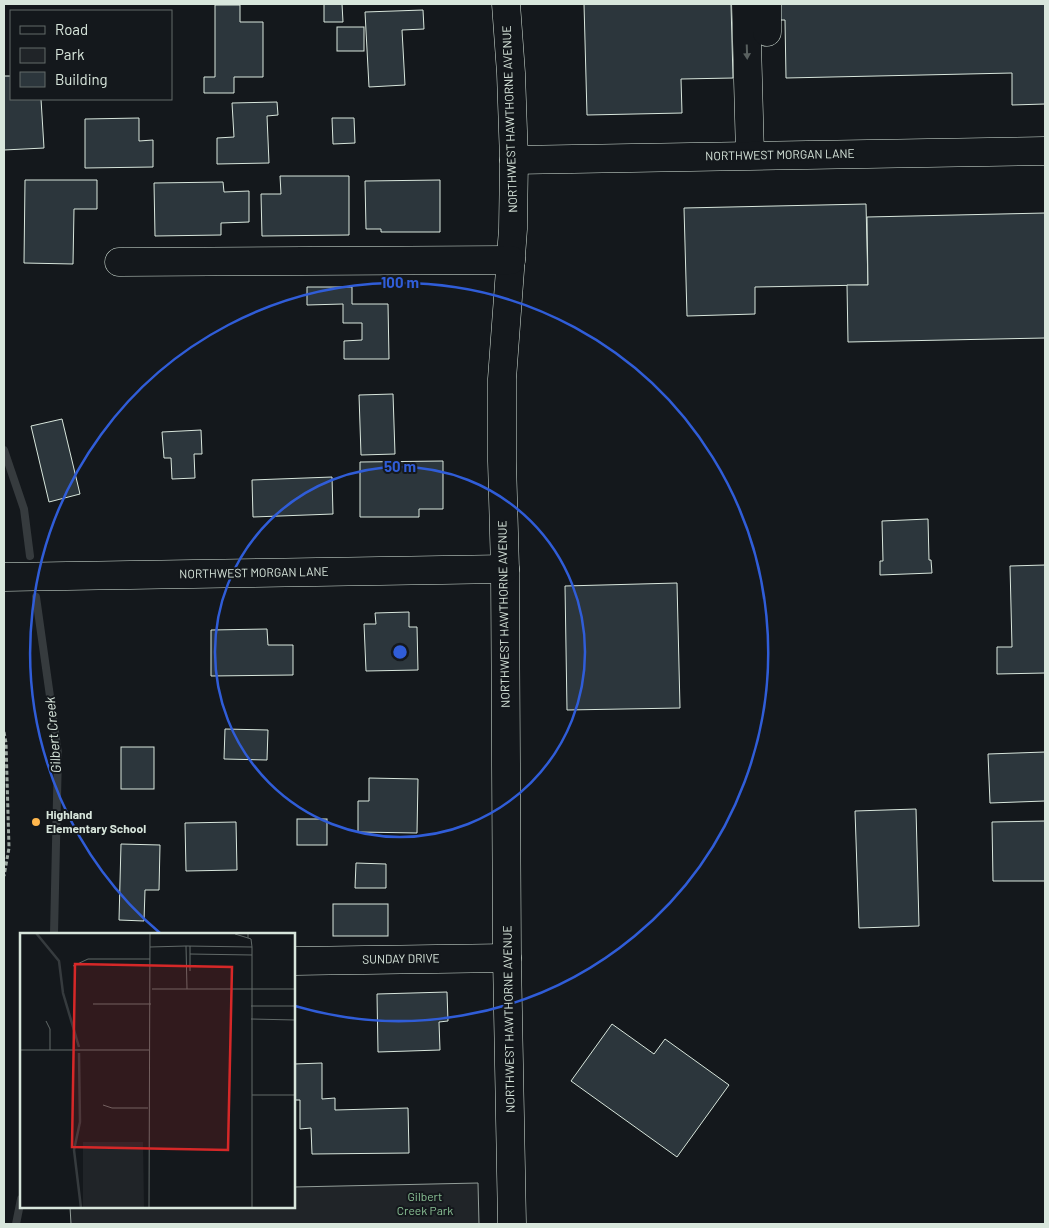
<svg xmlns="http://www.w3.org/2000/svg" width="1049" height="1228" font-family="Barlow,sans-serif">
  <rect width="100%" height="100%" fill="#14181c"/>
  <polygon fill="#202428" stroke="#939e99" points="478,1183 479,1224 71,1224 70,1207 294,1207 294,1187"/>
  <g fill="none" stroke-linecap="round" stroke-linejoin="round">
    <g stroke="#363b3e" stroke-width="8">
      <polyline points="4,450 24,509 30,556"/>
      <polyline points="36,597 58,753 54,934"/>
      <polyline points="16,1224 21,1199"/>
    </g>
  </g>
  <g fill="#2c363c" stroke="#d8e6dc">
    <polygon points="324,4 342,4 343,22 324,22"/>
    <polygon points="584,4 731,4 733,78 681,79 682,113 587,115"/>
    <polygon points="776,4 1045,4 1045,104 1012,105 1012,73 786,78 785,20 777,20"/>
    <polygon points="215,5 240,5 240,22 263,22 263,77 234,77 234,93 204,93 204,77 215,77"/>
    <polygon points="423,10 424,29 402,30 405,85 369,87 365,12"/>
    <rect x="337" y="27" width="27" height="24"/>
    <polygon points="4,76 11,76 11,99 41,99 44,148 4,150"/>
    <polygon points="277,102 278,115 267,116 269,163 217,164 217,138 234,137 232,103"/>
    <polygon points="139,118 139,141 153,140 153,167 85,168 85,119"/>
    <polygon points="332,118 354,118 355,143 333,144"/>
    <polygon points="280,176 349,176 349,235 262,236 261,194 281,194"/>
    <polygon points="25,180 97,180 97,209 74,209 73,264 24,263"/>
    <polygon points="440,180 440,232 381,232 381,229 366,229 365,181"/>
    <polygon points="223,182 224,192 249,191 249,222 221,223 221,235 155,236 154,183"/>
    <polygon points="866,204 868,285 755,287 755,314 687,316 684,208"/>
    <polygon points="1045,213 1045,338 848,342 847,285 868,285 867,217"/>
    <polygon points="307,287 352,287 352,304 388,304 389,359 344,359 344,341 362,340 362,323 343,323 343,304 307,305"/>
    <polygon points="393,394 395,454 361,455 359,395"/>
    <polygon points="62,419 80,494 49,502 31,426"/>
    <polygon points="201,430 202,454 194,454 195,478 172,479 171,458 164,458 162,432"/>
    <polygon points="443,461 443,509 419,509 419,517 360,517 360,462"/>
    <polygon points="332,477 333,514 253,517 252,480"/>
    <polygon points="928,519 929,560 931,560 932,573 880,575 880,561 883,561 882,521"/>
    <polygon points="1045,565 1045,673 997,674 997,647 1012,647 1010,566"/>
    <polygon points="677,583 680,708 567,710 565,586"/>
    <polygon points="409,612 409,627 417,627 418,670 366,671 364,624 376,624 375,613"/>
    <polygon points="267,629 268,645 293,645 293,675 211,676 211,630"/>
    <polygon points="225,729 268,730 267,760 224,759"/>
    <rect x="121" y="747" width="33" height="42"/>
    <polygon points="1045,752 1045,801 990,803 988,754"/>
    <polygon points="369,778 418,779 417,833 358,832 358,801 369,801"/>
    <polygon points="916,809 919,926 859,928 855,811"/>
    <rect x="297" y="819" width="30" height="26"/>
    <polygon points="1045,821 1045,881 993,881 992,822"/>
    <polygon points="236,822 237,870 186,871 185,823"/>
    <polygon points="121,844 160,845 159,890 145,890 144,921 119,920"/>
    <polygon points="356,863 386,864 386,888 355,888"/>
    <rect x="333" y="904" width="55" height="32"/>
    <polygon points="447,992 448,1021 439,1022 440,1050 378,1052 377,994"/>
    <polygon points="612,1024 654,1054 665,1039 729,1085 677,1157 571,1081"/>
    <polygon points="322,1063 322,1099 335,1098 335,1110 408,1108 409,1153 312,1154 311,1128 300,1129 300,1100 294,1100 294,1064"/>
  </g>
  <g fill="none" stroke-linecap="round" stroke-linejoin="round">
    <g stroke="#d8e6dc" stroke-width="29">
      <g id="minor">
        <polyline points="506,4 511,73 514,160 513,229 502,379 502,461 505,569 507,958 512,1224"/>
        <polyline points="746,4 750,155"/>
        <polyline points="767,4 767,32"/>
        <polyline points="514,160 1045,151"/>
        <polyline points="119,262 511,260"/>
        <polyline points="4,577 505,569"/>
        <polyline points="294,961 507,958"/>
      </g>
    </g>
    <polyline stroke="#9da8a2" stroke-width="3" stroke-dasharray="4 2.5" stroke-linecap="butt" points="4,732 6,743 9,848 4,876"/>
    <use href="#minor" stroke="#14181c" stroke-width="28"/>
  </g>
  <defs><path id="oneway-solid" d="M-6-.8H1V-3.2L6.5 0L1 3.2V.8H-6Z" transform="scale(1.25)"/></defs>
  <use fill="#59605f" href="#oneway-solid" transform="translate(747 52) rotate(88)"/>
  <g fill="none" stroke="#305dd8" stroke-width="2.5">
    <circle cx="400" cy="652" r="185"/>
    <path d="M160 933A369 369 0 1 1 295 1006"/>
  </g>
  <circle fill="#ffb74d" stroke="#14181c" stroke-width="2" cx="36" cy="822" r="5"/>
  <g text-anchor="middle" stroke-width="4" stroke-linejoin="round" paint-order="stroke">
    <g font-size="12" fill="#d8e6dc" stroke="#14181c">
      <text transform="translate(510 119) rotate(-92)" y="4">NORTHWEST HAWTHORNE AVENUE</text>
      <text transform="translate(780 155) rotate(-1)" y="4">NORTHWEST MORGAN LANE</text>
      <text transform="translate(254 573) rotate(-1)" y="4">NORTHWEST MORGAN LANE</text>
      <text transform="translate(504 614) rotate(-91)" y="4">NORTHWEST HAWTHORNE AVENUE</text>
      <text transform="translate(401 959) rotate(-1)" y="4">SUNDAY DRIVE</text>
      <text transform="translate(509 1019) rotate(-91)" y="4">NORTHWEST HAWTHORNE AVENUE</text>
    </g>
    <g font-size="12" font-weight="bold" fill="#d8e6dc" stroke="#14181c" text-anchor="start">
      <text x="46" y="819">Highland<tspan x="46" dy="14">Elementary School</tspan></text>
    </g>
    <g font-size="12" fill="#8ac095" stroke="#14181c">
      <text x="425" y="1201">Gilbert<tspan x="425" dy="14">Creek Park</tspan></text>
    </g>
    <g font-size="14" font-style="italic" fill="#d8e6dc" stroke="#14181c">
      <text transform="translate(53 735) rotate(-95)" y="5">Gilbert Creek</text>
    </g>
  </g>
  <g transform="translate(20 933)">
    <rect width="275" height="275" fill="#14181c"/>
    <path d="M63,209H123L124,275H63Z" fill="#202428"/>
    <path fill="none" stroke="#363b3e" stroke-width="2.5" d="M16,0L39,28L43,60L59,114M59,120L60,189L54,217L61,275"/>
    <path fill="none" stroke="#626a69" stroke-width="1" d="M143,0H215M215,1L228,5V0M228,5L231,6L232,14V275M166,13L232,14M170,13V38M130,14L166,13L167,56M170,21L232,22M53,33L68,26H130M132,56H275M73,71H131M231,73H275M231,86L275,87M26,88L30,96V117M0,117H129M232,162H275M83,172L92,175H128M129,275L130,0"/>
    <path fill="#d62828" fill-opacity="0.15" stroke="#d62828" stroke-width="2.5" d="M55,31L212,34L208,217L52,214Z"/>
    <rect width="275" height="275" fill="none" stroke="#d8e6dc" stroke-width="2.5"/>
  </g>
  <circle cx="400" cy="652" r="8" fill="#305dd8" stroke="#14181c" stroke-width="2.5"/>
  <g font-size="15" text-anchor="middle" font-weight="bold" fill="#305dd8" stroke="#14181c" stroke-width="4" stroke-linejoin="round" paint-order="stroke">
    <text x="400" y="288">100 m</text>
    <text x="400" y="472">50 m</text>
  </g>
  <rect width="1049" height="1228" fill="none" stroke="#d8e6dc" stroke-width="10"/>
  <rect x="10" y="10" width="162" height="90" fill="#14181c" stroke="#626a69"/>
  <rect x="20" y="26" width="25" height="8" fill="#14181c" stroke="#626a69"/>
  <text x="55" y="35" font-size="15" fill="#d8e6dc">Road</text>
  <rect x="20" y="48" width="25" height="15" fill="#202428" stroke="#626a69"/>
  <text x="55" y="60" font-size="15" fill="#d8e6dc">Park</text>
  <rect x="20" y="72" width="25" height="15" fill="#2c363c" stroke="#626a69"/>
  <text x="55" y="85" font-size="15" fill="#d8e6dc">Building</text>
</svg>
